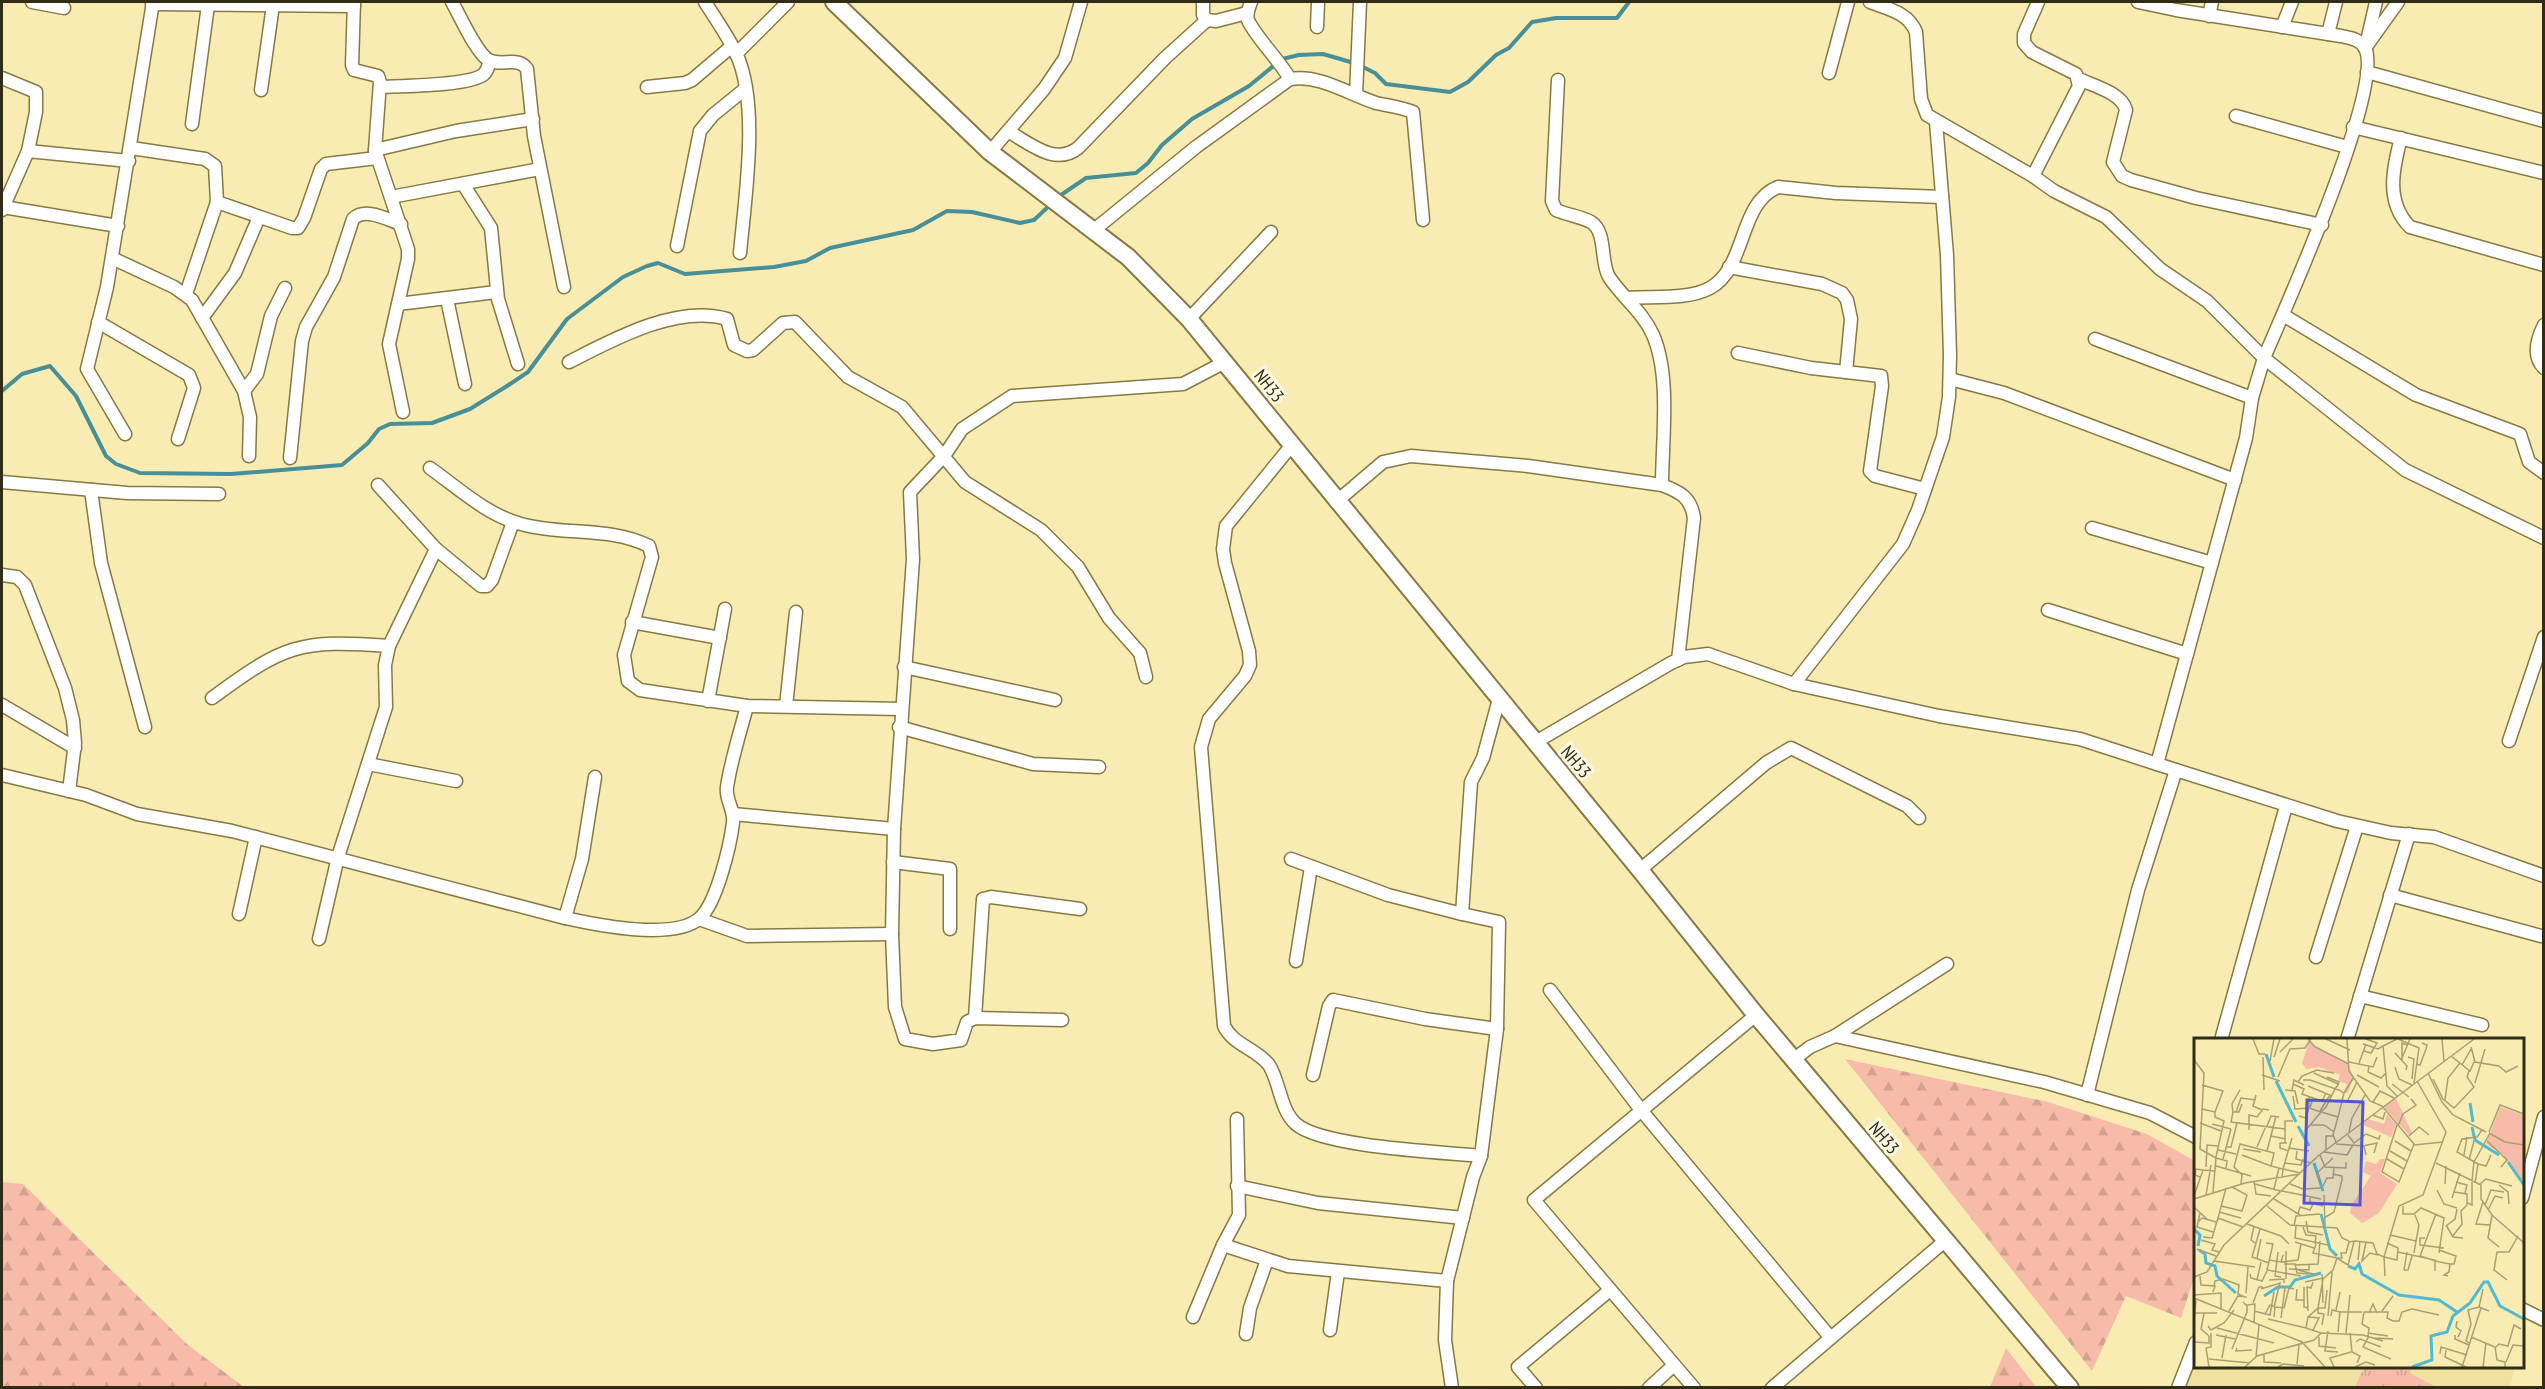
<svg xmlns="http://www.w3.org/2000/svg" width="2545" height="1389" font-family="'PT Sans Narrow',sans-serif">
  <defs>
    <pattern id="forest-firs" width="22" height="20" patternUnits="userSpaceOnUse" patternTransform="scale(1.5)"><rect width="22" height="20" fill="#f7bbaa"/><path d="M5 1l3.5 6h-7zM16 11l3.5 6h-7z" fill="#d4a191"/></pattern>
    <pattern id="park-tufts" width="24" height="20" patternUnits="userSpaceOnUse" patternTransform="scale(1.5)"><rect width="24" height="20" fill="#f7bbaa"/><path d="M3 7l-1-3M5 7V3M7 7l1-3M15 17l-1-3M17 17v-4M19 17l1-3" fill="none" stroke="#d4a191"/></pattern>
  </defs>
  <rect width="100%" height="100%" fill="#f9ecb2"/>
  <polygon fill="#f1e1a0" points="2195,1354 2196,1366 2515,1367 2510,1387 2182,1388"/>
  <g fill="url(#forest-firs)">
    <polygon points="1845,1059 2048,1102 2147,1134 2195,1161 2195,1275 2181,1318 2126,1296 2092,1371"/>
    <polygon points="2,1182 23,1184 188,1345 244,1387 2,1387"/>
    <polygon points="2006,1348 2036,1387 1990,1387"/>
  </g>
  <polygon fill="url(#park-tufts)" points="2364,1367 2411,1367 2410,1373 2436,1387 2355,1387"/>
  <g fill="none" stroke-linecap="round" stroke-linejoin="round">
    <g stroke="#478f99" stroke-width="4">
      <polyline points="1361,66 1375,73 1386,84 1450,92 1468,82 1496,55 1509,48 1532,22 1556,18 1617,18 1629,2"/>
      <polyline points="1058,197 1086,178 1136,173 1148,163 1162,145 1192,119 1249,86 1282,59 1299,55 1323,54 1354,63"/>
      <polyline points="2,391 22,374 50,366 76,396 106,456 116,464 140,473 231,474 342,465 368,443 379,429 390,424 432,423 470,409 507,386 528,372 567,319 623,277 647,266 658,263 685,274 774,267 806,261 830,248 913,230 947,211 972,212 1020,223 1034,220 1051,204"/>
    </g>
    <g stroke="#867943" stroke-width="15">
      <g id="street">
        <polyline points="32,2 64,8"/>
        <polyline points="354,2 352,65 354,70 378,76 380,82 375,150 408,249 408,259 389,344 403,412"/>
        <path d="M452,2C460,16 475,50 487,59C500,68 518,55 527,69L534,136L564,287"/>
        <path d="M705,2C715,18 727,35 736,53C760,104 745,197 740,253"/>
        <polyline points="1203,2 1203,15 1207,20 1216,21 1247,13"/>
        <path d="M1251,2C1249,8 1246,14 1248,20C1254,35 1280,61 1290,79"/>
        <path d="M1870,2C1888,9 1908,12 1916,32L1921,99L1927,115L2033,176L2054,191L2106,217L2160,269L2207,301L2264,358C2284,311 2385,87 2365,48C2360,39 2350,38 2341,36L2176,10L2138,2"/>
        <polyline points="152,4 354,6"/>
        <polyline points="2209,16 2212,2"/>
        <polyline points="1317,27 1318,2"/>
        <polyline points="2282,27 2292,2"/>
        <polyline points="2328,34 2336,2"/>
        <polyline points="2367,41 2376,2"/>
        <polyline points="2365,48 2398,2"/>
        <polyline points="736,54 788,2"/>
        <polyline points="2367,72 2544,121"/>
        <polyline points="1829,73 1848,2"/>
        <polyline points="2,78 36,92 36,112 28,151"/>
        <path d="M2079,79C2094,86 2122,93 2126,110L2113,162L2122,176L2131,180L2196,198L2322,225"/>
        <path d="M1558,80L1552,201L1556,210C1567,215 1580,216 1591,222C1607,232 1600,262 1609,277C1623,298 1643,312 1653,335C1671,376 1662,441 1662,485"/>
        <path d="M380,87C399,86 471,86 484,74C488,70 488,66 490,61"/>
        <polyline points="647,87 685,83 692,80 732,46"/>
        <polyline points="261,90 273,5"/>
        <polyline points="1356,95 1360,2"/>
        <polyline points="2236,116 2347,147"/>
        <polyline points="192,124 208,5"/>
        <polyline points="2353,127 2544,173"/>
        <path d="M1009,132C1031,144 1055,166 1078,148L1165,58L1207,20"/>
        <path d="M2401,138C2393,168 2385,202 2410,227L2544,265"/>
        <polyline points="131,148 205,159 215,166 217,202 186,294"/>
        <polyline points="375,150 456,131 533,119"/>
        <polyline points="990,152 1044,89 1065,58 1081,2"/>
        <polyline points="2033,176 2079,86 2076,74 2032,52 2024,43 2024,34 2038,2"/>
        <polyline points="463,184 491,228 498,299 518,364"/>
        <polyline points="391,197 540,169"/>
        <polyline points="217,202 292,228 298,228 304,218 321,169 326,164 377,158"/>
        <polyline points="3,207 118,226"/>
        <polyline points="2,210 28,151 129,161"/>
        <path d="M1094,230L1196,147L1290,79C1320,74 1348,94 1376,103C1389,106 1401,107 1413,112L1423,220"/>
        <polyline points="677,246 700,131 713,115 745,89"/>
        <polyline points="112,258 174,287 192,300 244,391 250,417 249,456"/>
        <polyline points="1729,267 1822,284 1842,293 1847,300 1851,319 1846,372"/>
        <path d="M1628,298C1653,296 1688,300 1710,288C1747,268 1738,203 1778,187L1836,193L1942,197"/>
        <polyline points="447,299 465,384"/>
        <polyline points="398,304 496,292"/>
        <polyline points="2283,315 2416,395 2520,434 2529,462 2544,473"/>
        <polyline points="202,318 235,273 259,217"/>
        <polyline points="1189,319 1271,232"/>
        <polyline points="98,322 189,375 194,388 178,439"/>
        <path d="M2544,325C2537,339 2532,356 2544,368"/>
        <polyline points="2095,339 2252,398"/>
        <polyline points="1738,353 1811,368 1881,376 1882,386 1870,471 1875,476 1925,489"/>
        <path d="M569,362C612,340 677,304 727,319L734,345L747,351L753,350L783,323L795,322L848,377L902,407L965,482L1041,530L1078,567L1109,618L1140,653L1146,677"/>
        <polyline points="1950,379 2004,393 2235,480"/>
        <polyline points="244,391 257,374 271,316 285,288"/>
        <polyline points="125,434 87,369 107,287 153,2"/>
        <path d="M1291,446L1226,526L1223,549L1225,563L1249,651L1250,665L1245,676L1209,719L1201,747L1224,1026C1233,1045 1257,1049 1269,1065C1280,1082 1280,1110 1296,1124C1322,1147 1442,1152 1481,1156"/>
        <path d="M290,458L302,341L306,327L334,277L353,219C365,207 386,219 401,224"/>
        <path d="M430,468C458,488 487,515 521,524C563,536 608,526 649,546L652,557L624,655L628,681L640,690L747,706L901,709"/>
        <polyline points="2,482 127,493 219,494"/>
        <polyline points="378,485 436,549 481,586 487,586 492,580 513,522"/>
        <polyline points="91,490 101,563 145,727"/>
        <path d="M1336,502L1383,462L1411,456L1528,466L1662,485C1680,492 1691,497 1694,518L1678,660"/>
        <polyline points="2092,528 2212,563"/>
        <polyline points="2544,538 2405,470 2264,358 2252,398 2246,438 2157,764 2337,821 2391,833 2434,837 2544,876"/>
        <polyline points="2,575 17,577 25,585 65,688 73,720 75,743 69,791"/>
        <polyline points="2048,610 2187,654"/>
        <polyline points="632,622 720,638"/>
        <polyline points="904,667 1055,700"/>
        <polyline points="1794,684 1903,544 1918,510 1943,437 1949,397 1950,355 1947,255 1936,122"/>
        <path d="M212,698C284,645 299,639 389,646"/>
        <polyline points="708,701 725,609"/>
        <polyline points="2,705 75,748"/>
        <polyline points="786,706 796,612"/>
        <polyline points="899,727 1033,764 1099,767"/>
        <polyline points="2509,741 2544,637"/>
        <polyline points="1534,743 1671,663 1684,657 1708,654 1794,684 1939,716 2080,739 2157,764"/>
        <polyline points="368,764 456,781"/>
        <path d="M2,775L86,795L137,814L232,831L565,918C597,925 674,941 700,918C717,902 730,846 733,823C735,810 725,800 727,787C731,760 740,733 747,706"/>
        <polyline points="733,814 894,829"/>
        <polyline points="1291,859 1388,895 1462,914"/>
        <polyline points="893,862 950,869 950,929"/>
        <polyline points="1640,870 1766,763 1791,748 1907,806 1919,818"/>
        <polyline points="2390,895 2541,936"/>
        <polyline points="239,914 256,837"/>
        <polyline points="565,918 582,859 595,777"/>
        <polyline points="699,919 747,936 892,934"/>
        <polyline points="319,939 338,857 386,707 385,665 389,646 436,549"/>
        <polyline points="2316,957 2357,826"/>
        <polyline points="1296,961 1311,867"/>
        <polyline points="1550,990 1641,1110 1830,1337"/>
        <polyline points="2360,996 2482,1025"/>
        <polyline points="975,1018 983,899 991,897 1080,909"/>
        <polyline points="1062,1020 975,1018 967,1022 961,1040 933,1044 905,1039 895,1007 892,934 894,829 913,559 910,492 944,456 962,429 1012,396 1183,384 1225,362"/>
        <polyline points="1835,1036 1947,964"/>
        <polyline points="2221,1040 2286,806"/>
        <polyline points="2347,1040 2409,834"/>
        <polyline points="1793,1060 1810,1047 1835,1036 2044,1082 2150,1113 2196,1137"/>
        <polyline points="1313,1075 1329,1006 1333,1000 1425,1019 1497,1029"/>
        <polyline points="2087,1095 2138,890 2176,770"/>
        <polyline points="1237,1186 1318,1203 1463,1218"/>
        <polyline points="2522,1198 2544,1117"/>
        <polyline points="1223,1245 1288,1266 1447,1281"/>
        <polyline points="2522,1309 2544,1320"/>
        <polyline points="1193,1317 1223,1245 1239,1215 1237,1119"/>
        <polyline points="1330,1330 1338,1272"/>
        <polyline points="1246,1334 1250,1308 1267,1260"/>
        <polyline points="1452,1388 1445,1340 1447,1281 1473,1177 1481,1156 1497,1029 1499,922 1462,914 1471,782 1483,758 1499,699"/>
        <polyline points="1536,1388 1518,1367 1610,1290"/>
        <polyline points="1649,1388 1674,1365"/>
        <polyline points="1694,1388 1534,1200 1756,1015"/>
        <polyline points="1772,1388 1946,1240"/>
        <polyline points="2178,1388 2196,1342"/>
      </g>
    </g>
    <g stroke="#867943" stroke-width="20">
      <polyline id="secondary" points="834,2 990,152 1128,257 1189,319 1640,870 1756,1015 2070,1388"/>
    </g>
    <use href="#street" stroke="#fff" stroke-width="12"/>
    <use href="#secondary" stroke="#fff" stroke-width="16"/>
  </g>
  <g text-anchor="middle" stroke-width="6" stroke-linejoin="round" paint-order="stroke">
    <g font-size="18" fill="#312c15" stroke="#fef9e2">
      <text transform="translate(1269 386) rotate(52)" y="6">NH33</text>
      <text transform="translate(1576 762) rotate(50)" y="6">NH33</text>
      <text transform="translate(1884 1138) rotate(50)" y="6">NH33</text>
    </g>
  </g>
  <g transform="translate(2194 1038)">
    <rect width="330" height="330" fill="#f9ecb2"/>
    <path d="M115,4L154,26L159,39L154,55H150L153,46L144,43L146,37L125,29L112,31L108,25ZM202,60L218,95L215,97L190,69ZM193,76L202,87L197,99L167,86L174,81L190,86ZM186,121H191L186,135L203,146L185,175L168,185L156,175L158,166L177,138L169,134L172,123L182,126Z" fill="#f7bbaa"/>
    <path d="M306,69L330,77V146L309,117L292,106Z" fill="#f7bbaa"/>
    <path fill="none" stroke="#51b9d2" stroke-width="3" d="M72,16L80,39M82,43L102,84M276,65L279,84M104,88L115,108M278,89L281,102L305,117M314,124L330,147M120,125L129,153M127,176L136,211L143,218M0,191L6,197L4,208M5,212L11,216L12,225L21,228L23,238L42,255M154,228L161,231L165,226L168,236L205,257L245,262L263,274M70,258L84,249H96L101,242L127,235M218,329L238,322L237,298L253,294L259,278L276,265L290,244H294L306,268L330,281"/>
    <path fill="none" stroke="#a99f73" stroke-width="1.5" d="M59,1L65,16H71M114,1L121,9L155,26M132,1L156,12M153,1L155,33L176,63L188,68L220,106L205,144L188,134L203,87M204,1L225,10L220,45M248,1L250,23M169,6L184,11L189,8M277,9L281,24L305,28L312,34L324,28M170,13L177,15L183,5L172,1M86,14L99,1M201,15L213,28L212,32M257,18L276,33L280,24M69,19L70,52M80,19L86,1M214,19L220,21L218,41M208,20L216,1M0,22L10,35L6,111L22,120L19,154M208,22V5L213,7M76,23L80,1M155,24L179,29L183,19M165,25L172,6M222,26L226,27L232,11L233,7L228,5M268,27L277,11M175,28L174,34L187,40L192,35M201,29L205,41L218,47M120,35L144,46M234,35L248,64L259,77L292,94M68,37L86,43M163,37L185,49M84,39L96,11L111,10L117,1M239,41L249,61L260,70L262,68M109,42H116L139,50L141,51L145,52L150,55L144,79L127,74L132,69L141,51L144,47L145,44L133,39M104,44L108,38L123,32L140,35M281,45L291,11M99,46L110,51L108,56L119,60L116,70M198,46L215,59M8,47L29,53L21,74M114,48L138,58M91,52L101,53L104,66M98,52L100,42L110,47M150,55L160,39M62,57L59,68L68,72M99,58L101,71L115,70V58M203,58L193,48L189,8L203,1M119,60L128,63L132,55M154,62L163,44M251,62L254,40L266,25M179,64L186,53L200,60M48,66L45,74H39L37,84L91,91M262,68L280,49L273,39L275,33M8,71L21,74V79L30,83L22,119M126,73L136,57M39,74L38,66L46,52M42,74L47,60L62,62M179,77L189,81L191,74M105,78L112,80L115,70L127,74L111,93M6,85L27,93M18,86L37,91M117,87H130L140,94M73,88L77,78L85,79M204,88L209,76L222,67L217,61L220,64M55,92V77L63,79L69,71L75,72M78,94L77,98L92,101M155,94L158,80L171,57M295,94L306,67L330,76M295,95L311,104L330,107M154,97L160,105L172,96L185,101L186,97M215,98L225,89L235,97L230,93M201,103L217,113M293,103L313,122L307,129M142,104L139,97L144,79M91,105V83H99M93,105H86V110L95,113M142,106L170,108L172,117M220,107L249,104M169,108L183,105L180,115M32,109H37L43,85M63,109L72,88M95,110L115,113M49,111L67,114M24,112L42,116M132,112V98H139M73,113L82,78M103,113L102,121L117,125M196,113L213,123M130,114L153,117L159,107M48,117L77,128M126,117L131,129L152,130V124M270,117L273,99M22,120L33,123L32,130M29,121L37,91M193,121L210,131M275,122L280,103M280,124L296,95M90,125L107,127L109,121M242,125L287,147V161L298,177L330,205M284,126L292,128L297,117M22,128L57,138M12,129L13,107L24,108M89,131L98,100M89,131L107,135M6,139L1,137L2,131L9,132M60,143L62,156L77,158M125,143L124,134L139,120M278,143L280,123M262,144L273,147L271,155M281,145L284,126L263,114L268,101L283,99L288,92M47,146L48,137L40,129L46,106L80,115L77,128L89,131L88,139M61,146L86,153M96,146L109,151L127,150M251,146L252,128M286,146L292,141L318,148M305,147L314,154L315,166M129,148L133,140H139L140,130M32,150L24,180L49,189M80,151L85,130M243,152L250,166L263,170M88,153L127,161M12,157L17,127M130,157L131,188M0,158L9,132L21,133M116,160V165L129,168M258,160L266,135M0,161L51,145L106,136M80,161L106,177M289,164L282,186L296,187M274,165L278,167V144M291,167L297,152L310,154M27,168L48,173L53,157L38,149M73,168L96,187L143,190L148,200L155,203M209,168V176H220L227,170L250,180L245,215M0,169L14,182M294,172L301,158L309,160M25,174L47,180M6,175L3,189L19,194M104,176L106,169L116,172L119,166M221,177L225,187L222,203M298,177L294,200L305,209M130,180L140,174L148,142V138L139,136M112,183L114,194L129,197M4,184L8,180L22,184M53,186L87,198L95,206M252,187L259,199L269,200M60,188L57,202L61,205M100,188L102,178L126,176M102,188L101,200L134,207M252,188L261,181L263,171M109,189L112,197L122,198L121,206M66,191L58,219L75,225M196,197L222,203L220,215M9,199L18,200L24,180M258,199L268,186L267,173L273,167V156L260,154M231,200H226V207L250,210M7,202L21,206L18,212L25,214M101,204L120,210M172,204L168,223L176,215L184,217M72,205L79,206L73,232L107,238M122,206L119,215L143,220M3,211L22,218M245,212L262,218L260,226H256M92,213V241M84,214L81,238L87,239M204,214L241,222V233M190,219L203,222L204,210L193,205M190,219L191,238M63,220L67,201M143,220L154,227L160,204M75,222L87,224L89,217M164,222L166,203M20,223L61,229M241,223L256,226L255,234L250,237L254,238M242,223L226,218L242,176M87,224L104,222L107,206M90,226H101L103,235L115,236M101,227L124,226L126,203M95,231L115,232V227M104,232L123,237M210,232H214L218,218M210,232L213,214M56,236L57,240L68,243L73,233M128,236L129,265M6,238L7,247L21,248L19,254M0,239L13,234L30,207L124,118L280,1M63,242L67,224M75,242L90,241V245M313,242L300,232L303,214H315L324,198M111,244L129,240M20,248L21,243L29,241L45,247L44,256L51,259M110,249V269L114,270M67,251L86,245L80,269M103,251L102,262H110M289,251L285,269L295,273M52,255L54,229M0,257L27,255V271M0,260L108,304L131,329M59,265L65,249H69M53,267L61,266L60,285M81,269L90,270L95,250L100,251M124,270H131L133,252M124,270V275L130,276L128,287M142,272L146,254M35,273L44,258L53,259M60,273L76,277L80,254M114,273L113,249L117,250L119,244M188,273L199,258M146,274H168M1,275H23M175,275L179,266L183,275M10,276L7,291L15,298M71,276L76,267L81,269L80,279M134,278L138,234M137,278L138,272L146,274L144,294M114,279L125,280L119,292M87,280L91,250M74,281L112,290M263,283L262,289L267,293L264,299M0,284L2,262M14,288L17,292L30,285L40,272M23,290L80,305M134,293L131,313L144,314M127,295L169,297L189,303M152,295L156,257M156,295L158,314L166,318L163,325M174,295L194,298M22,297L41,301M261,297V301L275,307M174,298L175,290L168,286L170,274H194L193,280L199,283H205L208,274L218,271L245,277M175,298L169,309L197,321M125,299V308L142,310M277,299L301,309L303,322L311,324V329M179,300L199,301M0,304L15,305V298M162,304L166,301L187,309M275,305L272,303L277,286L274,272L285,269M43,310L42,313L58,312M301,310L305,306L314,308L320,287L327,291M38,311L53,274V268L49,264M252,312L251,319L272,329M246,316L247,309L273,317M70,317V324L87,325M62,319L65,287M28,320L32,297M15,321L56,325M312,324L319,307L330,308M103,326L105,307M15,329L12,310L17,309V295M51,329L63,318L120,302L127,295L112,290L114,279L124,270L129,241L139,232L143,220H148L147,215H152L155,204L161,203L179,205L183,216L190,219L205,168L229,157L252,94L223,43M84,329L89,326L110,328M140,329L136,320L157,314M161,329L172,324L181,327M268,329L287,270M289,329L292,305"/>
    <path fill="#5257ce" fill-opacity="0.15" stroke="#5257ce" stroke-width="3" d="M113,62L169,64L166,167L110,165Z"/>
    <rect width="330" height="330" fill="none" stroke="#312c15" stroke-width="3"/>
  </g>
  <rect width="2545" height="1389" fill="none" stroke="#312c15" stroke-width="6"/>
</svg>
